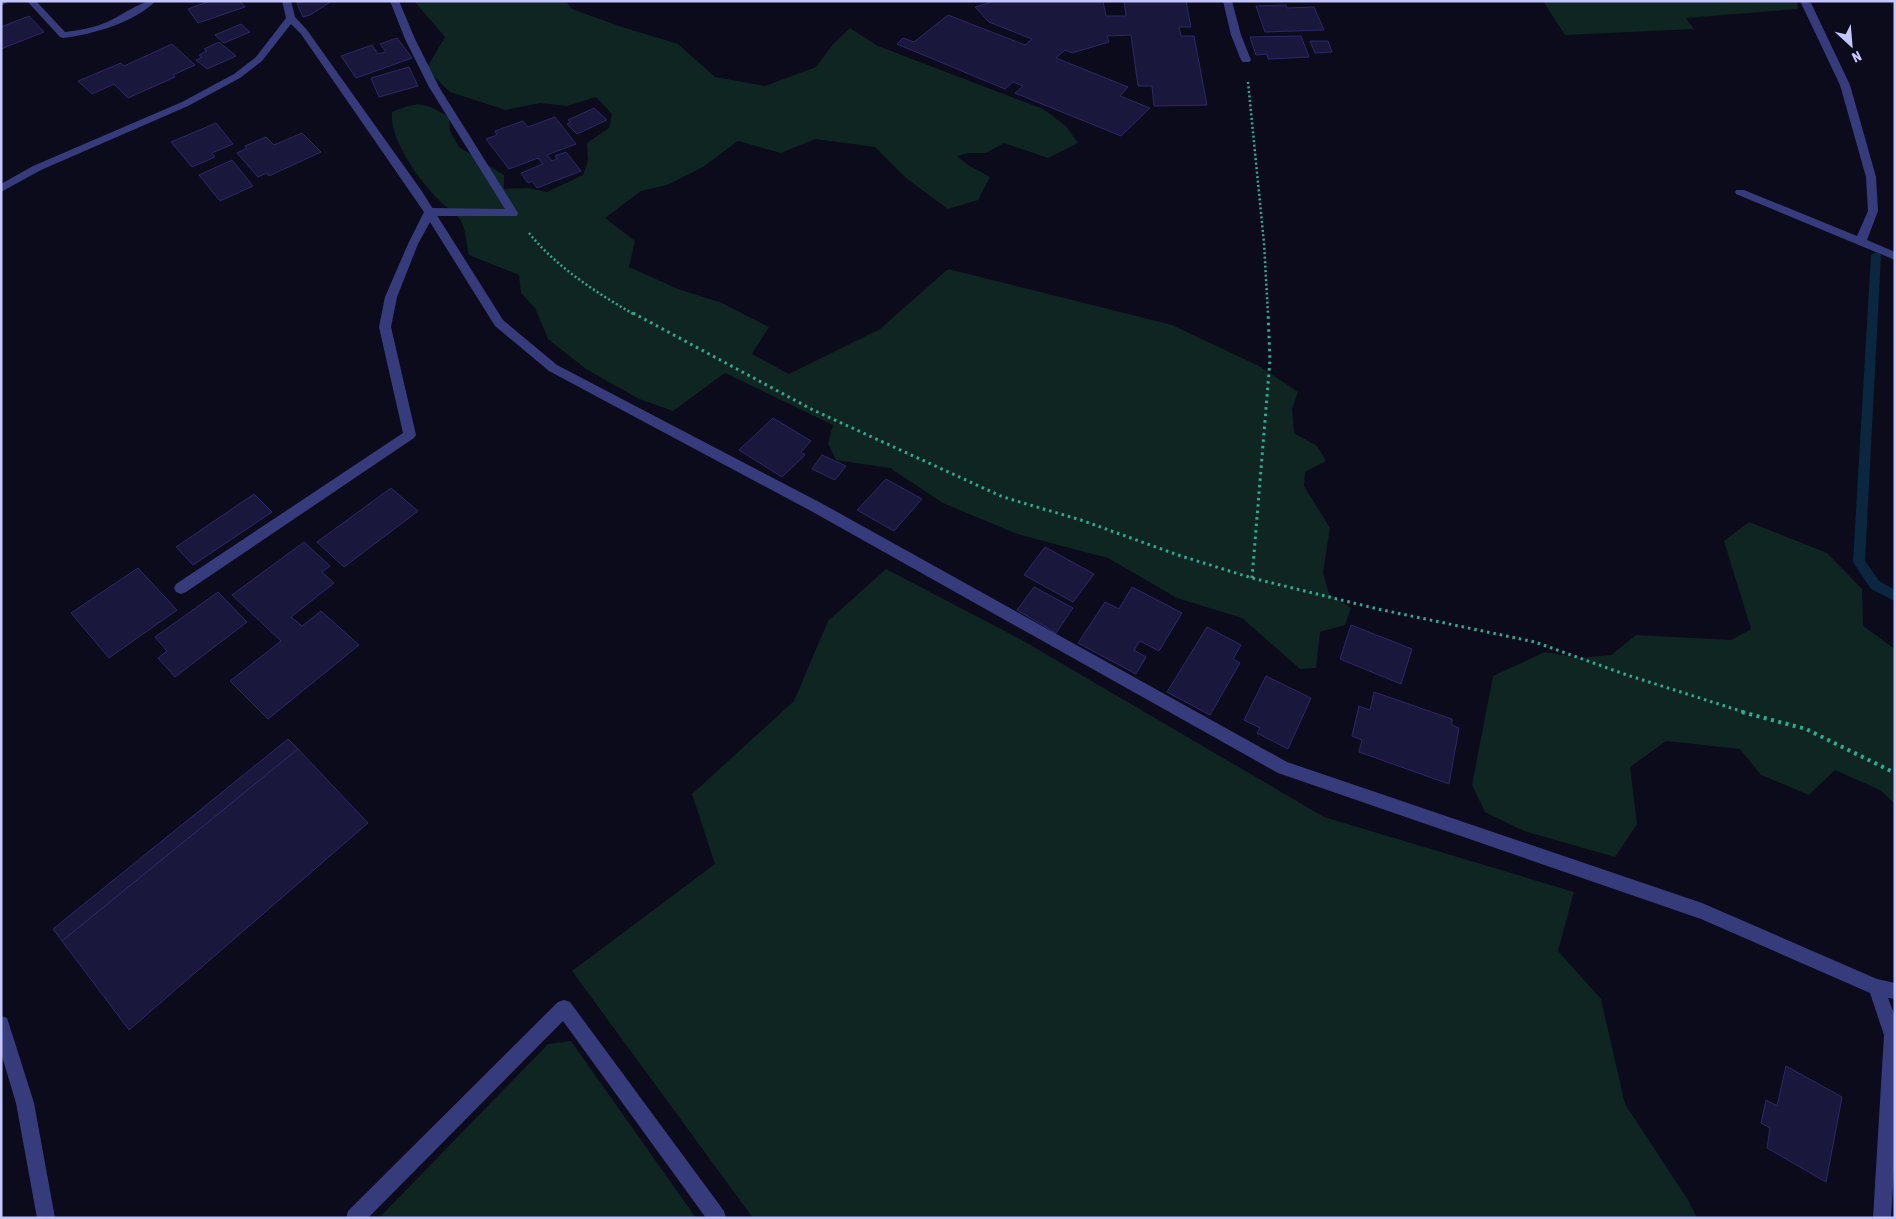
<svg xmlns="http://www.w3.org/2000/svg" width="1896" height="1219" font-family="'Asap Condensed',sans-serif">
  <rect width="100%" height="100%" fill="#0b0b1b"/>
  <g fill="#0e2521">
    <path d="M414,1H566L572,9L622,27L678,44L715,77L765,86L816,67L834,43L850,28L878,46L1043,109L1066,126L1078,143L1048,158L1004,143L986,153H969L957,156L968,165L990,177L978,200L948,209L907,179L875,147L815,139L781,153L738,141L703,167L667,185L641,191L605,218L635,241L629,267L678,289L722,303L769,327L752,354L789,374L880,329L948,269L1172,325L1259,366L1298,392L1292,409L1294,433L1317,446L1326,461L1305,472L1304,486L1330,528L1323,573L1329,594L1351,608L1345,625L1320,632L1316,668L1300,669L1242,618L1177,598L1108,558L1017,534L943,503L890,468L836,460L828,443L833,425L725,373L673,411L639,399L586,369L548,339L535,308L521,293L519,275L469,255C466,245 466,229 461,221C455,212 444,206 438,199C419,180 389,139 392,112C420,101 423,102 449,117L450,131L459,147L504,175V189L528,188L547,192L583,175L588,161L587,143L609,128L612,114L596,97L567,106L540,103L506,110L450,92L426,69L445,37Z"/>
    <polygon points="1543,1 1797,1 1798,9 1686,18 1694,29 1565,35"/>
    <polygon points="1749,522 1827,553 1862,589 1863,626 1895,649 1895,804 1880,790 1835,770 1809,795 1761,775 1740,749 1666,741 1630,767 1637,824 1615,857 1524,831 1485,812 1472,785 1493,676 1545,652 1581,658 1611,655 1636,635 1731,640 1751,629 1724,541"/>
    <polygon points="886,569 1020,639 1324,817 1574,892 1558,951 1601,999 1625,1104 1688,1200 1697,1218 753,1218 572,971 715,864 692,794 794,701 828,621"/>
    <polygon points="571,1041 696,1218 379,1218 548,1044"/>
  </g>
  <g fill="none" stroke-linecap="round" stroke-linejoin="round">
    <polygon fill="#0b273f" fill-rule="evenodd" points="1876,252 1881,255 1865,561 1879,581 1895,590 1895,601 1871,589 1853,562 1871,255"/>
  </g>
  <g fill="#19173c" stroke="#2d2968">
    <polygon points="210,1 240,1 245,7 198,23 188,9"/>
    <polygon points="303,1 332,1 310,15 303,17 297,3"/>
    <polygon points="995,1 1103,1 1106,16 1126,16 1124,1 1186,1 1191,27 1179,27 1181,36 1194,36 1207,105 1154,106 1152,86 1138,86 1131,35 1107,36 1109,42 1072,53 1065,50 1056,58 1128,87 1120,96 1150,108 1121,136 1015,93 1023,86 1013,82 1005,89 897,44 903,38 914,42 948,15 1025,45 1032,39 989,22 975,7"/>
    <polygon points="1286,5 1287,8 1314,7 1324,30 1265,32 1256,6"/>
    <polygon points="29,16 44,32 1,49 1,27"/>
    <polygon points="241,24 250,32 224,43 215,35"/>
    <polygon points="1301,36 1309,57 1268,59 1267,54 1256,55 1250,37"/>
    <polygon points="397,38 412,58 356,78 341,56 372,45 378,54 386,52 380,44"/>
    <polygon points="1310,41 1328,41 1332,52 1315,53"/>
    <polygon points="219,42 236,56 207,69 196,60 202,57 199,55 207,51 204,49"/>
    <polygon points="172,44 195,65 173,75 175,77 128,98 114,84 92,94 78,81 121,63 124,66"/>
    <polygon points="409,67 418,86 379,97 371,78"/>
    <polygon points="594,108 607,120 577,134 567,124 571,122 568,120"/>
    <polygon points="555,117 576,144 547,155 552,161 557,159 555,156 566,152 581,171 537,188 532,181 528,183 521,173 543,164 538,158 509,169 486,139 497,135 495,131 523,121 528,127"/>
    <polygon points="216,123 233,144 212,153 215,157 192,167 171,142"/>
    <polygon points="302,133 321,152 269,176 267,173 258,177 237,153 247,148 245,146 266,137 274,145"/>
    <polygon points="232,160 253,186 220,201 199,175"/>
    <polygon points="773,418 811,441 801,452 805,455 782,477 739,450"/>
    <polygon points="822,455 846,466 835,480 812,469"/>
    <polygon points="886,479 922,499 894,531 857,510"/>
    <polygon points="391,488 418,511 344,567 317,542"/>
    <polygon points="254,494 272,512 193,565 176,547"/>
    <polygon points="304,542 330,566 322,572 334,583 291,617 302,626 321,611 359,645 268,719 230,681 281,641 232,595"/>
    <polygon points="1045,547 1094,574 1073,602 1024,575"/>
    <polygon points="138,568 177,610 109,658 71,613"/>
    <polygon points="1034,587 1073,608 1056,633 1017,610"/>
    <polygon points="1132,587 1182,613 1159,651 1140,641 1134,650 1146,657 1136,674 1078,643 1105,602 1119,609"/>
    <polygon points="218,592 247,622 175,677 158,658 167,651 155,637"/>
    <polygon points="1351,625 1412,649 1401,684 1340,659"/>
    <polygon points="1207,627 1241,645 1233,659 1240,663 1210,715 1167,692"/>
    <polygon points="1266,676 1311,698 1288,749 1257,733 1260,728 1244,720"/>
    <polygon points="1374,692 1452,719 1452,725 1459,728 1449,784 1359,752 1362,740 1352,736 1359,706 1370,710"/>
    <polygon points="288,739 298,749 62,941 53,929"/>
    <polygon points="298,749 368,823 129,1030 62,941"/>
    <polygon points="1786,1066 1842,1097 1826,1182 1767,1148 1770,1128 1761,1123 1766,1100 1777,1106"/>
  </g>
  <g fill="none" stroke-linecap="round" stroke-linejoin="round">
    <g stroke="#2cac93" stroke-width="2.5" stroke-dasharray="2 2.5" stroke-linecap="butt">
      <polyline points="1248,82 1264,243 1268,315"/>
      <path d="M529,233C556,267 597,293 635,315"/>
    </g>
    <g stroke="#2cac93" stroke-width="3" stroke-dasharray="2.5 4" stroke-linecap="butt">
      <polyline points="633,313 813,410 1003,497 1081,520 1178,555 1252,578 1378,609 1535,642 1627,675 1747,713"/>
      <polyline points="1252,578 1270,360 1268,313"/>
    </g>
    <polyline stroke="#2cac93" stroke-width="4" stroke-dasharray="3 4.5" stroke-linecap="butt" points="1742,712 1806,729 1895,773"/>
    <g fill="#363c7b" fill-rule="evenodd">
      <polygon points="1,1 9,1 1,6"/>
      <path d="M27,1H36L65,32C80,30 94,28 107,22C124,15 138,1 156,1C133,23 94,34 63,38L60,37Z"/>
      <polygon points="390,1 399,1 415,39 439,87 518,213 517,216 430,216 425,212 430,208 505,209 429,87 405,39"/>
      <polygon points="1223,1 1232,1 1241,35 1251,60 1249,62 1243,62 1241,60 1231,35"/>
    </g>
    <g fill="#363c7b" fill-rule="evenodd">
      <polygon points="282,1 291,1 295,17 307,30 421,190 503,320 557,365 821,503 1287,762 1702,903 1877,979 1895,983 1895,999 1888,998 1895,1016 1895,1155 1891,1218 1873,1218 1884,1035 1870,993 1701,919 1278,773 811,511 549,371 495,326 430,222 418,244 397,297 391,327 416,435 414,438 186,592 181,594 176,592 174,588 176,584 403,433 379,327 385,297 408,244 424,212 301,34 291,24 262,61 240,78 188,106 41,170 1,192 1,184 33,166 182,102 234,74 256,57 286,18"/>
      <polygon points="1803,1 1811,3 1850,85 1876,177 1878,211 1867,240 1895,252 1895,260 1736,194 1735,192 1736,190 1744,190 1857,236 1868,211 1866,177 1840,85 1801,3"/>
      <polygon points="564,1000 570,1002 724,1211 726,1218 706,1218 563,1021 368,1218 346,1218 348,1211 558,1002"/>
      <polygon points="1,1016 7,1018 9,1024 34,1103 55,1218 37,1218 16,1103 1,1053"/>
    </g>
  </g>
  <rect width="1896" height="1219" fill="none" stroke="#c5c6ff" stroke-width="5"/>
  <g transform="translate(1851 45) rotate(154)" stroke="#0b0b1b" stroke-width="4" paint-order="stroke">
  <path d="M0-4L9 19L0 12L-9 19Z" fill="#c5c6ff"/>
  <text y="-8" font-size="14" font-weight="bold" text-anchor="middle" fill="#c5c6ff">N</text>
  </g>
</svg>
